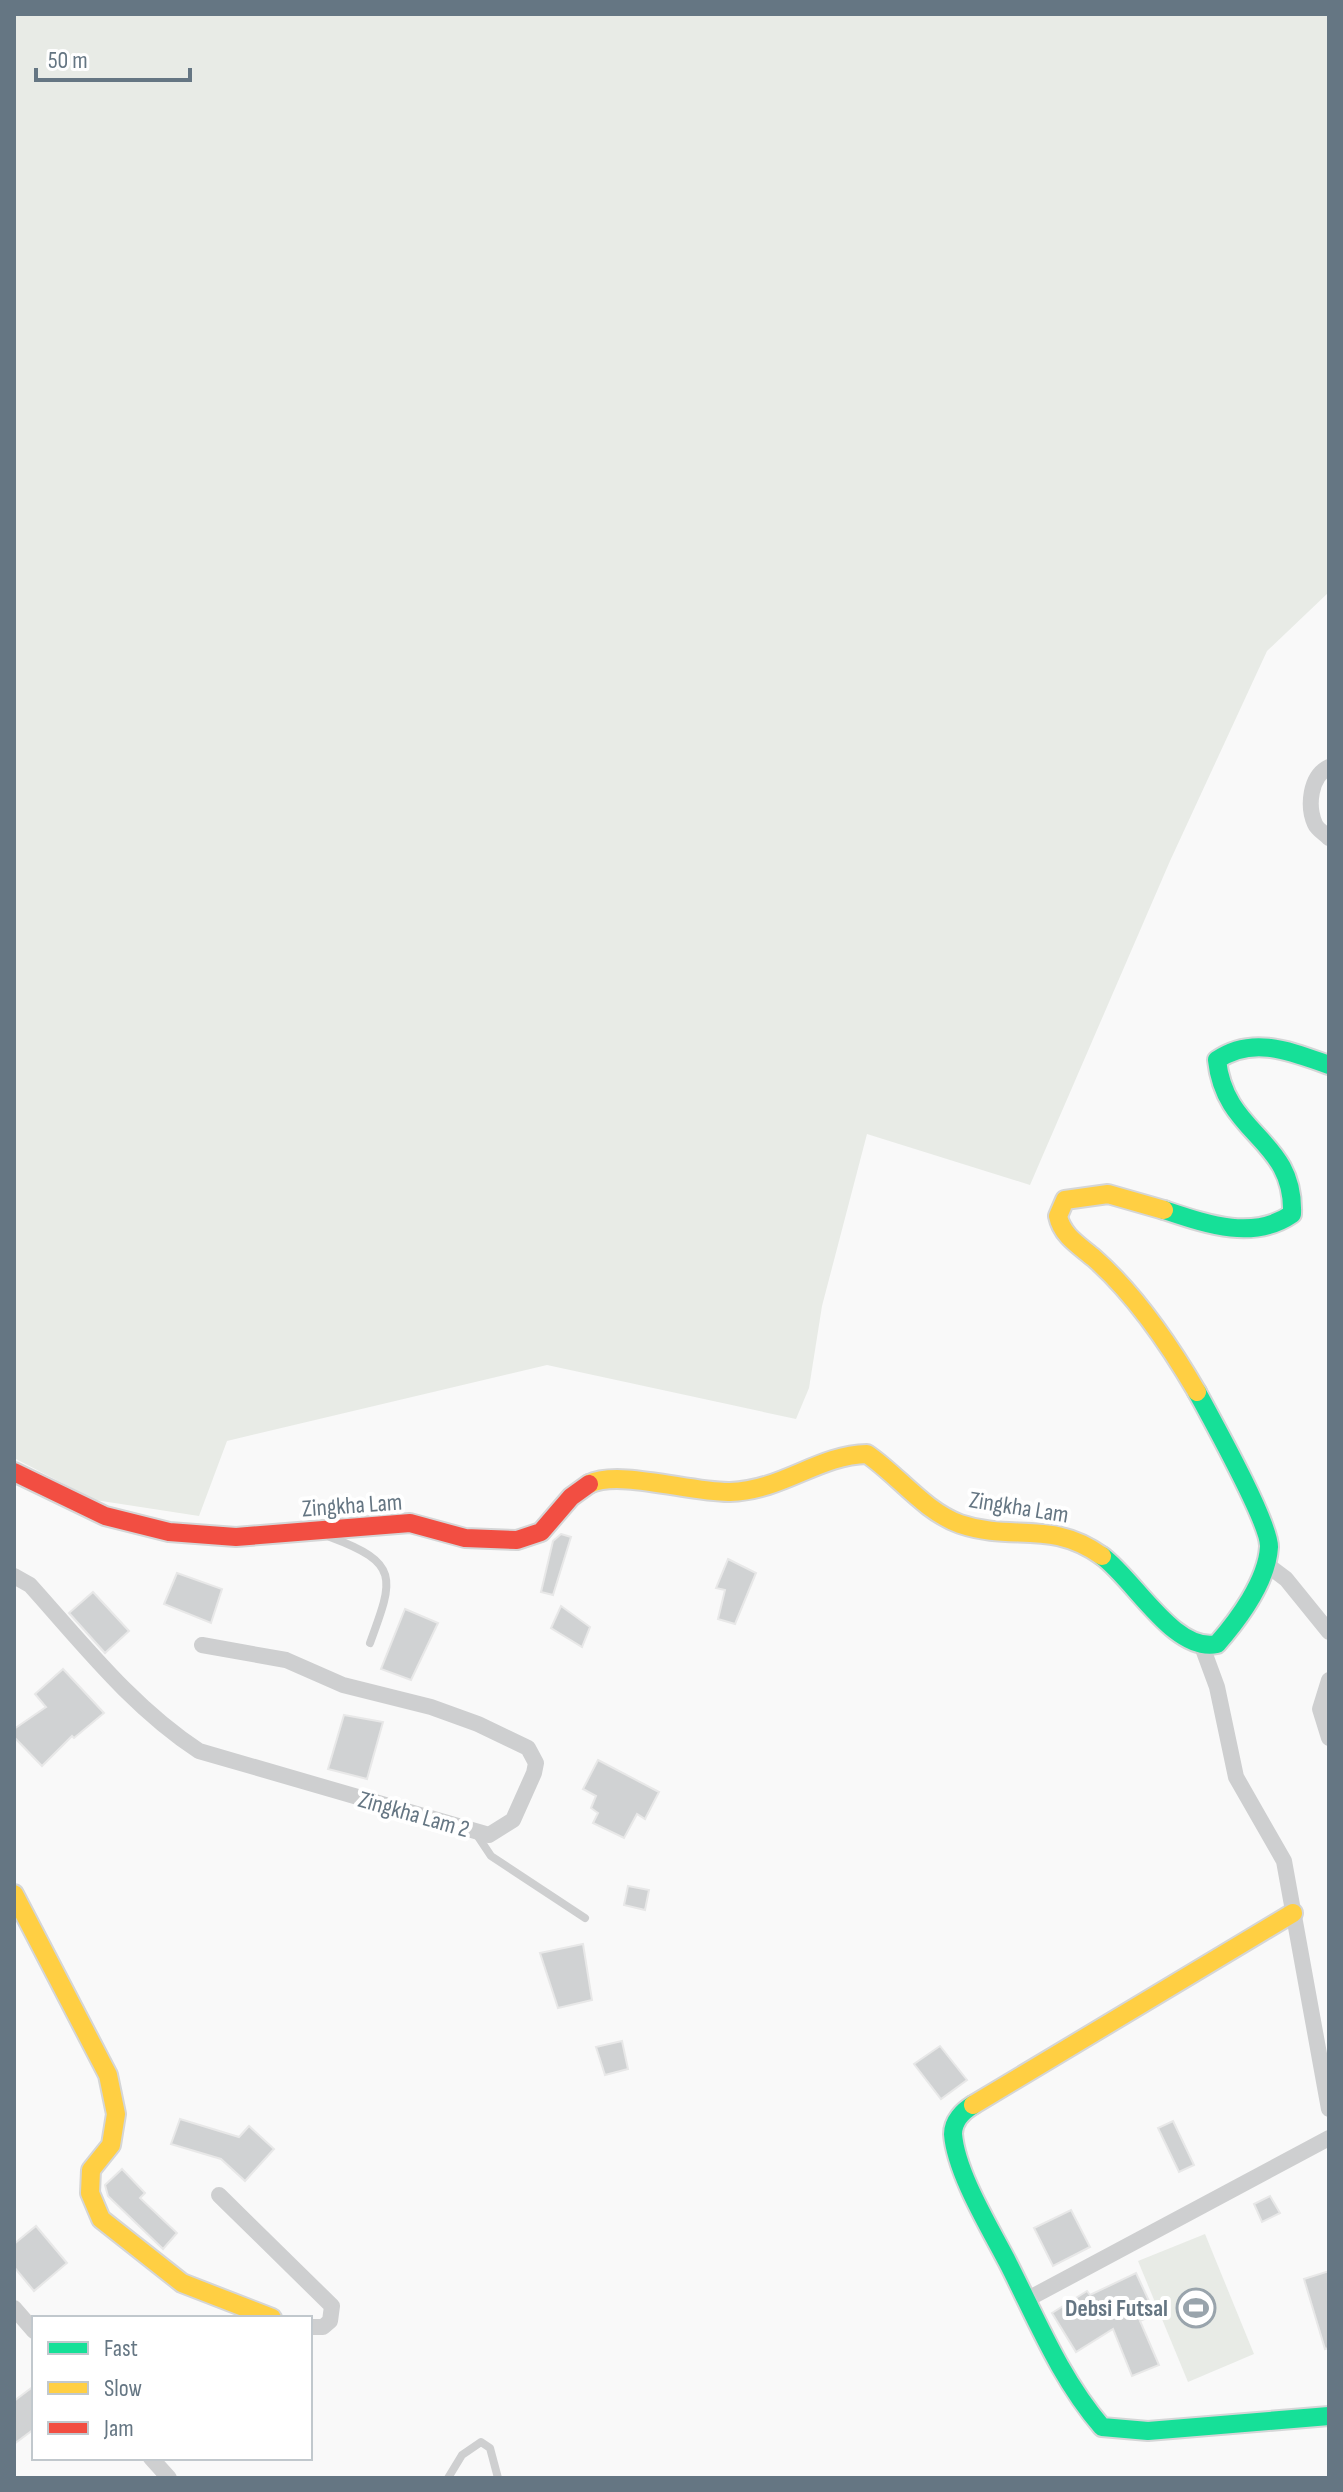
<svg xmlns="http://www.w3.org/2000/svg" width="1343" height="2492" font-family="'Sofia Sans Condensed',sans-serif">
  <rect width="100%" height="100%" fill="#f9f9f9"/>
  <g fill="#e8ebe6">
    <polygon points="14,14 1329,14 1329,592 1267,651 1170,861 1030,1185 867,1134 822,1306 809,1388 796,1419 547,1365 227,1441 199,1516 95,1500 14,1458"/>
    <polygon points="1205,2234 1254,2354 1188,2382 1138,2261"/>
  </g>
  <g fill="#d0d2d3" stroke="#e8e8e8" stroke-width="2">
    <polygon points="561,1534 571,1537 553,1595 541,1592 553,1541"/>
    <polygon points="728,1559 756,1573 735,1624 718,1619 725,1590 716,1588"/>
    <polygon points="177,1573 222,1589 211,1623 164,1604"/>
    <polygon points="93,1592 129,1631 105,1653 69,1613"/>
    <polygon points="561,1606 590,1627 582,1647 551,1628"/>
    <polygon points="405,1609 438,1623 411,1680 381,1669"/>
    <polygon points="63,1669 104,1713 74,1738 72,1736 42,1766 14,1737 14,1729 46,1707 35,1694"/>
    <polygon points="344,1715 383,1722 367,1779 328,1769"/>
    <polygon points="598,1760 659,1792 645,1819 637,1814 624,1838 593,1823 598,1813 591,1808 596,1796 583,1789"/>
    <polygon points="628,1886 649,1890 645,1910 624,1905"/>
    <polygon points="583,1944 592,2000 558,2008 540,1953"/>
    <polygon points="622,2041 628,2069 605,2075 596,2047"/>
    <polygon points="940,2046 967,2080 941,2099 914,2064"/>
    <polygon points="180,2119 239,2137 249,2126 274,2149 245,2181 221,2159 171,2144"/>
    <polygon points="1173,2121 1194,2165 1179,2172 1158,2128"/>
    <polygon points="122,2169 145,2193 140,2198 177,2233 163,2249 108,2196 105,2185"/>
    <polygon points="1270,2196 1280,2213 1262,2222 1254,2204"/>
    <polygon points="1071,2210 1090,2247 1053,2266 1034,2228"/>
    <polygon points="36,2226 67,2263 34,2291 14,2267 14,2244"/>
    <polygon points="1329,2271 1329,2348 1325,2349 1304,2279"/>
    <polygon points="1136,2273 1155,2314 1140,2321 1159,2365 1132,2376 1113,2329 1076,2352 1052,2313 1087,2291 1090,2295"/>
    <polygon points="34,2386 34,2429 14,2444 14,2401"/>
  </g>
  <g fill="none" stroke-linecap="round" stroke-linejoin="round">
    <g stroke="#d5d6d7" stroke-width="22">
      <g id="fast">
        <path d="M1164,1210C1206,1224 1253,1241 1292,1214C1295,1138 1225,1136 1217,1060C1253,1035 1292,1052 1329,1065"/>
        <path d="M1102,1556C1135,1580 1174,1653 1217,1644C1238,1620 1267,1581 1269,1547C1270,1524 1211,1418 1197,1392"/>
        <path d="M973,2105C963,2111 953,2121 953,2134C956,2173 990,2228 1008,2263C1037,2320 1060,2378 1102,2427L1148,2431L1329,2416"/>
      </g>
    </g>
    <g stroke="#d5d6d7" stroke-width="22">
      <g id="slow">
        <path d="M1164,1210L1108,1194L1065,1200L1058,1216C1062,1236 1080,1246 1094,1258C1136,1295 1169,1344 1197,1392"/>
        <path d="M589,1484C619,1469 692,1493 730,1492C784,1490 818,1455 867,1454C898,1475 924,1511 960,1524C1013,1542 1050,1519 1102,1556"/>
        <polyline points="14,1894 108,2075 116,2114 111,2145 91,2170 90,2193 101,2219 182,2283 272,2318"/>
        <polyline points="973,2105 1293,1913"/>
      </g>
    </g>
    <g stroke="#d5d6d7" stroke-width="22">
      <polyline id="jam" points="14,1472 105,1516 169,1532 236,1537 410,1523 465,1538 517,1540 541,1532 571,1497 589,1484"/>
    </g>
    <g stroke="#cecfd0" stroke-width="8">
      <path d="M330,1537C400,1563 394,1578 370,1643"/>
      <polyline points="475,1832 491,1856 585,1918"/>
      <polyline points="448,2478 462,2455 481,2442 490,2448 498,2478"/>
    </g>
    <g stroke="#cecfd0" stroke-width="16">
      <path d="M1329,767C1310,776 1307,806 1315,824C1317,829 1325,834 1329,838"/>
      <polyline points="1266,1564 1286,1579 1329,1632"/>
      <path d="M14,1576L30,1585C83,1644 132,1707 199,1751L489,1835L513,1820L534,1773L536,1763L528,1748L478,1724L431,1707L343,1685L286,1660L202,1645"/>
      <polyline points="1203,1649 1217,1687 1236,1777 1284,1861 1329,2109"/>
      <polyline points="1329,1680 1320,1709 1329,1738"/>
      <polyline points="219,2195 332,2306 330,2321 323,2327 310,2327"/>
      <polyline points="1026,2300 1329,2138"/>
      <polyline points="14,2308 34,2331"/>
      <polyline points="151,2458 169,2478"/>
    </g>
    <use href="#fast" stroke="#16e098" stroke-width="18"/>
    <use href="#slow" stroke="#ffcf43" stroke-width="18"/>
    <use href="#jam" stroke="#f24e42" stroke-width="18"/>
  </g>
  <defs>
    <g id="stadium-ring" transform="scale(2)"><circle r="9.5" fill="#fff" stroke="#99a4ac" stroke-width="1.5"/><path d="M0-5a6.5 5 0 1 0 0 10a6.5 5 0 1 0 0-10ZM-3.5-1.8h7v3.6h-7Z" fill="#99a4ac"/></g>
  </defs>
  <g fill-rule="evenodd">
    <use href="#stadium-ring" x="1196" y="2308"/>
  </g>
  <g text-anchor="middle" stroke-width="8" stroke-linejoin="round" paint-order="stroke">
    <g font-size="24" fill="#657683" stroke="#fff">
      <text transform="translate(352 1505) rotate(-4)" y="8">Zingkha Lam</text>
      <text transform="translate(1019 1507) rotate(9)" y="8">Zingkha Lam</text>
      <text transform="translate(414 1814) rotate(16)" y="8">Zingkha Lam 2</text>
    </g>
    <g font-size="24" font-weight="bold" fill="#657683" stroke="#fff" text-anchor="end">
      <text x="1168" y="2316">Debsi Futsal</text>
    </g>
  </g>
  <rect width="1343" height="2492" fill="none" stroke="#657683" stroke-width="32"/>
  <rect x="32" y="2316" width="280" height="144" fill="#ffffff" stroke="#c1c8cd" stroke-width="2"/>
  <rect x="48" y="2342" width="40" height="12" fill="#16e098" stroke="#c1c8cd" stroke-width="2"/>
  <text x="104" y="2356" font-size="24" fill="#657683">Fast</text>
  <rect x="48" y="2382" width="40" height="12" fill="#ffcf43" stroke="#c1c8cd" stroke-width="2"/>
  <text x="104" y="2396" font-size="24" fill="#657683">Slow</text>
  <rect x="48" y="2422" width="40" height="12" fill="#f24e42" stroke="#c1c8cd" stroke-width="2"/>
  <text x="104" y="2436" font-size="24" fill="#657683">Jam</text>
  <path d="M36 68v12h154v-12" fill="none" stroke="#657683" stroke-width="4"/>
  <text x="48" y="68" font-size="24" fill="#657683" stroke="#ffffff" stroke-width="6" paint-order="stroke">50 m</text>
</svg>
